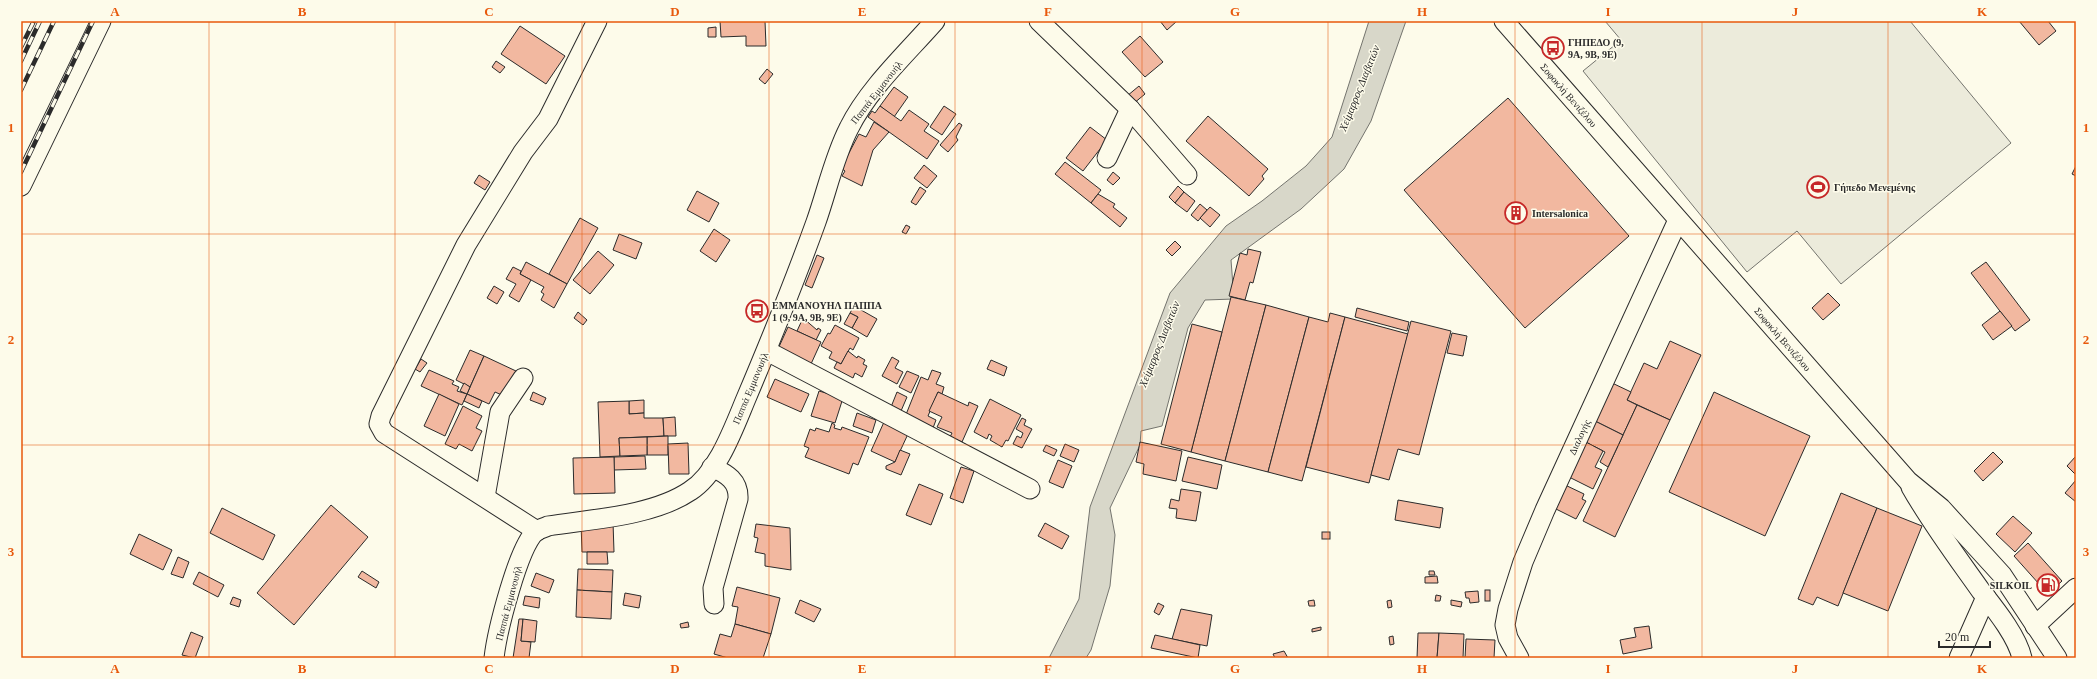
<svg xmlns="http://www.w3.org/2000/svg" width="2097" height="679" font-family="'Times New Roman',serif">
  <rect width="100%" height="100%" fill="#fdfbea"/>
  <polygon fill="#ecebdb" stroke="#74746e" points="1605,21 1910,21 2011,143 1841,284 1797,231 1747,272 1583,71 1621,40"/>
  <polygon fill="#d8d7c9" stroke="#74746e" points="1369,21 1406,21 1371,121 1344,169 1301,209 1231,260 1234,299 1205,300 1188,328 1162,426 1141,431 1140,445 1110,508 1115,535 1110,586 1091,650 1086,658 1049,658 1079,599 1090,507 1170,293 1226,226 1262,201 1306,166 1332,137"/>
  <g fill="#f2b8a0" stroke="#2b2b2b">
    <polygon points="720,21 765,21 766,46 746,46 746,36 721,37"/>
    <polygon points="1160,21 1177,21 1167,30"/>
    <polygon points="2019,21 2048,21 2056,31 2039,45"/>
    <polygon points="520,26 565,56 546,84 501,54"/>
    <polygon points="716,27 716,37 708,37 708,28"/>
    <polygon points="1140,36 1163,62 1145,77 1122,52"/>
    <polygon points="496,61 505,67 500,73 492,67"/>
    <polygon points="767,69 773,74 765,84 759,79"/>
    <polygon points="1139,86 1145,94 1133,104 1127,96"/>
    <polygon points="894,87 908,97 894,117 880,106"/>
    <polygon points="1508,98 1629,236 1525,328 1404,190"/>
    <polygon points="880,106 901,121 909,110 929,124 924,131 939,141 927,159 868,117 872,111 875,113"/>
    <polygon points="944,106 956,114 942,135 930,127"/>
    <polygon points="1208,116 1268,169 1262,176 1264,179 1249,196 1186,141"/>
    <polygon points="874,122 889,132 873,150 862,186 842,176 845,171 841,168 859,134 866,137"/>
    <polygon points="959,123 962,125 956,137 958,140 948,152 940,145"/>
    <polygon points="1090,127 1107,140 1083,171 1066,158"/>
    <polygon points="1065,162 1101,190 1091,203 1055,174"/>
    <polygon points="924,165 937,176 927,188 914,178"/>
    <polygon points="2076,166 2076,176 2072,174"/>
    <polygon points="1113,172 1120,178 1113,185 1107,180"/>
    <polygon points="479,175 490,182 485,190 474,183"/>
    <polygon points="1178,186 1184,192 1175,203 1169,197"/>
    <polygon points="920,187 926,191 916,205 911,202"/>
    <polygon points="697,191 719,203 709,222 687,210"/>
    <polygon points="1184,192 1195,201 1187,212 1175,203"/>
    <polygon points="1098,194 1115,204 1113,207 1127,218 1120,227 1091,203"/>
    <polygon points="1200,204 1207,210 1198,221 1191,215"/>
    <polygon points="1210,207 1220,215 1210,227 1200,218"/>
    <polygon points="580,218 598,228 567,284 549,274"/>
    <polygon points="906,225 910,227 906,234 902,232"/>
    <polygon points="714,229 730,240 716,262 700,251"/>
    <polygon points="619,234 642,243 636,259 613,250"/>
    <polygon points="1175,241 1181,247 1172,256 1166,250"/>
    <polygon points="1248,249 1261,252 1253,283 1250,282 1245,300 1229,296 1240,253 1247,255"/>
    <polygon points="598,251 614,265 590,294 573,280"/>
    <polygon points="817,255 824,258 812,288 805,285"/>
    <polygon points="526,262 567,284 554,308 541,300 544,294 541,292 544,287 520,274"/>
    <polygon points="1986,262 2030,320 2015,331 1971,273"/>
    <polygon points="513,267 521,271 520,274 531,280 519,302 509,296 516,284 506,279"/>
    <polygon points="494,286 504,292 497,304 487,298"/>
    <polygon points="1828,293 1840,305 1823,320 1812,308"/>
    <polygon points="1231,297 1266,305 1225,461 1191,452"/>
    <polygon points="1266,305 1309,317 1268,472 1225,461"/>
    <polygon points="854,306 877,319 867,337 852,328 858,317 850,313"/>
    <polygon points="1357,308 1409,322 1407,331 1355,317"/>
    <polygon points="2000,311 2012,326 1993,340 1982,325"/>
    <polygon points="578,312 587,320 583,325 574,318"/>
    <polygon points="850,313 858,317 852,328 844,324"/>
    <polygon points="1330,313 1345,317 1302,481 1268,472 1309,317 1328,322"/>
    <polygon points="1345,317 1408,334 1369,483 1306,467"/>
    <polygon points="803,318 817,330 818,328 821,330 816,340 797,331"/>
    <polygon points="1411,321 1451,331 1419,455 1398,449 1389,480 1371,475"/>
    <polygon points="1192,324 1222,332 1191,452 1161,444"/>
    <polygon points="835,325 859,338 853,350 850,348 841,364 829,358 832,352 821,346 828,333 830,334"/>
    <polygon points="788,327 821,342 811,364 778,349"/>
    <polygon points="1452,333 1467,336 1463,356 1447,353"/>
    <polygon points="1670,341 1701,355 1670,420 1627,400 1644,363 1657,369"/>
    <polygon points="470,350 484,356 470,387 456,380"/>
    <polygon points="848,351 857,358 858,356 865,360 863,364 867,366 862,377 855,373 853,378 834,368 837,362 841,364"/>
    <polygon points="484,356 516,371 504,396 495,392 489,404 467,394"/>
    <polygon points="892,357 899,361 895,368 903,372 897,384 882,376"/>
    <polygon points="421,359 427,363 420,372 415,369"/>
    <polygon points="991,360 1007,367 1004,376 987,369"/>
    <polygon points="429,370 454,381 452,384 459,387 457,391 467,394 462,405 421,386"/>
    <polygon points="932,370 941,373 936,384 944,387 942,394 938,392 928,416 936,420 933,428 905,417 921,377 928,380"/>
    <polygon points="907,371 919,376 911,393 899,387"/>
    <polygon points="775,379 809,394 801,412 767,397"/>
    <polygon points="1610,382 1631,392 1627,400 1637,405 1623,435 1591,419"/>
    <polygon points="464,383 470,387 467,394 460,391"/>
    <polygon points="819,391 843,398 835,423 811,416"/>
    <polygon points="533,392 546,398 543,405 530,400"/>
    <polygon points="897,392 907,397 901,411 891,407"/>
    <polygon points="938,392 968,406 969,402 978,406 962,442 950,437 952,433 937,427 942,417 929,411"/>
    <polygon points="1714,392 1810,436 1765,536 1669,492"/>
    <polygon points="439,394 459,404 445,436 424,426"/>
    <polygon points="467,394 482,401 479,408 464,401"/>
    <polygon points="990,399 1021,415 1008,441 1006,440 1002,447 990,440 992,436 989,434 987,439 974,432"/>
    <polygon points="644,400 644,413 629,414 629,401"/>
    <polygon points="629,401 629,414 644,413 644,418 663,418 664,436 619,438 620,456 600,457 598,402"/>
    <polygon points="1637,405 1670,420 1615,537 1583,521"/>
    <polygon points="463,406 482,416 476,428 482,431 472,451 459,444 456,449 445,444"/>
    <polygon points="857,413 876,420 872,433 853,426"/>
    <polygon points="675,417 676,436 664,436 663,418"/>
    <polygon points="1022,418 1026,420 1024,425 1032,429 1022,448 1013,444 1017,436 1021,438 1023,433 1016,429"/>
    <polygon points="1591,419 1623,435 1608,467 1600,462 1605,452 1582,440"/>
    <polygon points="884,422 908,434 895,462 871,451"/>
    <polygon points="832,423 835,425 834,428 841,430 842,427 869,437 858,465 853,463 849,474 805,457 809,448 804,446 810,429 815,431 816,428 829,432"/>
    <polygon points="668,436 668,455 647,455 647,437"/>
    <polygon points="647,437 647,455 620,456 619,438"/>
    <polygon points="1582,440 1603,451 1595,467 1602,470 1593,489 1565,475"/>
    <polygon points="1140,442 1182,451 1176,481 1143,474 1144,464 1136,462"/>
    <polygon points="688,443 689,474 669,474 668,444"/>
    <polygon points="1065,444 1079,450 1074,462 1060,456"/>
    <polygon points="1046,445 1057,450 1054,456 1043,451"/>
    <polygon points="900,450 910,454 901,475 886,469 886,466 895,462"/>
    <polygon points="1993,452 2003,462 1983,481 1974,471"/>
    <polygon points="645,456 646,469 614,470 614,457"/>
    <polygon points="2076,456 2076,475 2067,466"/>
    <polygon points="614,457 615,493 574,494 573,458"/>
    <polygon points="1188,457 1222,465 1217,489 1182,481"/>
    <polygon points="1058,460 1072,466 1063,488 1049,482"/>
    <polygon points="961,467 974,471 963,503 950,498"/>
    <polygon points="2076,480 2076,502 2065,493"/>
    <polygon points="919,484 943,494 931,525 906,515"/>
    <polygon points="1563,484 1584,494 1582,499 1586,501 1576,519 1552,507"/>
    <polygon points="1181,489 1201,492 1196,521 1176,518 1177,509 1169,508 1171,499 1179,501"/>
    <polygon points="1841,493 1877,508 1838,606 1817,597 1813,605 1798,599"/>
    <polygon points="1398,500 1443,508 1440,528 1395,520"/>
    <polygon points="331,505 368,537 294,625 257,593"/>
    <polygon points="222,508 275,535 263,560 210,533"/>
    <polygon points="1877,508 1922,526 1888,611 1843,593"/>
    <polygon points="2013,516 2032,533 2015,552 1996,534"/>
    <polygon points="613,522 614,552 582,552 581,523"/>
    <polygon points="1045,523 1069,536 1062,549 1038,536"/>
    <polygon points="756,524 790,528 791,570 765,566 765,554 755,552 758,538 754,537"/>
    <rect x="1322" y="532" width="8" height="7"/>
    <polygon points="139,534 172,550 163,570 130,554"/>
    <polygon points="2028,543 2062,581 2048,594 2014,556"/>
    <polygon points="587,552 607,552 608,564 587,564"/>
    <polygon points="178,557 189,562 183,578 171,574"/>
    <polygon points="578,569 613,570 612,592 577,590"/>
    <polygon points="362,571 379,582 376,588 358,577"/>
    <polygon points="1429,571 1434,571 1435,575 1429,575"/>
    <polygon points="199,572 224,585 218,597 193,584"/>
    <polygon points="536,573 554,580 549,593 531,586"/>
    <polygon points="1437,576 1438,583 1425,583 1425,577"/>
    <polygon points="737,587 780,598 771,634 735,624 738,607 732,606"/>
    <polygon points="577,590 612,592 611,619 576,617"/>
    <rect x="1485" y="590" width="5" height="11"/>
    <polygon points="1478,591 1479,602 1470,603 1469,598 1466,598 1465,592"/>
    <polygon points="625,593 641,596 639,608 623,605"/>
    <polygon points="1436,595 1441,596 1440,601 1435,601"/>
    <polygon points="525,596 540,598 539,608 523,605"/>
    <polygon points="233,597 241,600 239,607 230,604"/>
    <polygon points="800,600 821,609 814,622 795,613"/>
    <polygon points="1314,600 1315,606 1309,606 1308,601"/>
    <polygon points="1391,600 1392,607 1388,608 1387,601"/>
    <polygon points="1451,600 1462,602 1461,607 1451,605"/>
    <polygon points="1158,603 1164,606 1159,615 1154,612"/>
    <polygon points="1181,609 1212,615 1207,646 1172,639"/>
    <polygon points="519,619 523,619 521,641 531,642 529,658 513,658"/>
    <polygon points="523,619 537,621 535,642 521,641"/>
    <polygon points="688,622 689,627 681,628 680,624"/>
    <polygon points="735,624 771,634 763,658 728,658 714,654 720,634 731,637"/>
    <polygon points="1649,626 1652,648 1623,654 1620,640 1636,637 1634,628"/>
    <polygon points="1321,627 1321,630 1312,632 1312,629"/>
    <polygon points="191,632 203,637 195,658 182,655"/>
    <polygon points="1418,633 1439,633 1437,658 1417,658"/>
    <polygon points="1439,633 1464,634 1463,658 1437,658"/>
    <polygon points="1155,635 1200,645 1198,658 1151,648"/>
    <polygon points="1393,636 1394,644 1390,645 1389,637"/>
    <polygon points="1466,639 1495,640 1494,658 1465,658"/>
    <polygon points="1284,651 1288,658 1275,658 1273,654"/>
  </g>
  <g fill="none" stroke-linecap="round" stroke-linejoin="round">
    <g stroke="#2b2b2b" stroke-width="21">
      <g id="minor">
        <polyline points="1039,21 1130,109 1187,175"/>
        <polyline points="1504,21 1908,481 1941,508 2002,575 2057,658"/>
        <polyline points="1107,158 1130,109"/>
        <polyline points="21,186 101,21"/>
        <polyline points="767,351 1030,489"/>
        <path d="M712,467C727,474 739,481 738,499L713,588L714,604"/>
        <path d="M1911,487C1932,524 1957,557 1981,591C1995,609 2017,636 2022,658"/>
        <polyline points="485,497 500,412 523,378"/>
        <polyline points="537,531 384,433 379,424 381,416 466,245 523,152 548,119 597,21"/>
        <polyline points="2035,626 2076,588"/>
        <path d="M494,658C497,632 518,547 536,531C539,529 544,528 548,526C592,519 653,516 690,491C717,474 733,430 745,401C770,342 794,283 816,222C827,191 834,157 849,128C868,89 907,53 935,21"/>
        <polyline points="1519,658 1508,638 1505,625 1508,609 1523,562 1545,510 1678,220"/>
        <polyline points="1959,658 1986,597"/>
      </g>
    </g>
    <use href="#minor" stroke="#fdfbea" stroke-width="19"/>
    <g stroke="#2b2b2b" stroke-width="4.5">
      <g id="rail">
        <polyline points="21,47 34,21"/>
        <polyline points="21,61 40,21"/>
        <polyline points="21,90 54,21"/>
        <polyline points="21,172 93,21"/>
      </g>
    </g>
    <use href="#rail" stroke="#fdfbea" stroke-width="3" stroke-dasharray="9" stroke-linecap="butt"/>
  </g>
  <path fill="none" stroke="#e8590c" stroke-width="1" stroke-opacity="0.55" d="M209,21V658M395,21V658M582,21V658M769,21V658M955,21V658M1142,21V658M1328,21V658M1515,21V658M1702,21V658M1888,21V658M21,234H2076M21,445H2076"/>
  <defs>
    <g id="bus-ring" transform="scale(1.15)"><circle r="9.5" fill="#fdfbea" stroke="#c62828" stroke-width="1.5"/><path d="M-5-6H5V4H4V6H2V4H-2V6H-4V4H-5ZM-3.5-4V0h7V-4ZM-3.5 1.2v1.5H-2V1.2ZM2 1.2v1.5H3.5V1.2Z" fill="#c62828"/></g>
    <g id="stadium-ring" transform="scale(1.15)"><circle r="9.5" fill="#fdfbea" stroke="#c62828" stroke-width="1.5"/><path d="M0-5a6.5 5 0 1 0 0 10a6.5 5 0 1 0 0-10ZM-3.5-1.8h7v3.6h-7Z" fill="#c62828"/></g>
    <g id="building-ring" transform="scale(1.15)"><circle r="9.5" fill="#fdfbea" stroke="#c62828" stroke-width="1.5"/><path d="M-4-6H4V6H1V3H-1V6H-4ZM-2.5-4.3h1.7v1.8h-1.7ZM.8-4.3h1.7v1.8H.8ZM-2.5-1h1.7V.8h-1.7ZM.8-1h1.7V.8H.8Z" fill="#c62828"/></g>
    <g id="fuel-ring" transform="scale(1.15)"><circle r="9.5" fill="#fdfbea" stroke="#c62828" stroke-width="1.5"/><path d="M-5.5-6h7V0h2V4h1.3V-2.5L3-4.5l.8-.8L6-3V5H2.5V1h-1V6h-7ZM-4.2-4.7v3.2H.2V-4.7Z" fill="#c62828"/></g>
  </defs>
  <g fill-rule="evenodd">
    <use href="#bus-ring" x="1553" y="48"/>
    <use href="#stadium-ring" x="1818" y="187"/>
    <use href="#building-ring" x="1516" y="213"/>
    <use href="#bus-ring" x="757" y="311"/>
    <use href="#fuel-ring" x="2048" y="585"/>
  </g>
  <g text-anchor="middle" stroke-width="3" stroke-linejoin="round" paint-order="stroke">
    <g font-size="10" font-weight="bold" fill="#2b2b2b" stroke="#fdfbea" text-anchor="start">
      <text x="1568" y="46">ΓΗΠΕΔΟ (9,<tspan x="1568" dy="12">9Α, 9Β, 9Ε)</tspan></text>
      <text x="1834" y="191">Γήπεδο Μενεμένης</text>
      <text x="1532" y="217">Intersalonica</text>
      <text x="772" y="309">ΕΜΜΑΝΟΥΗΛ ΠΑΠΠΑ<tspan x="772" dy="12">1 (9, 9Α, 9Β, 9Ε)</tspan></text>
      <text x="2032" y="589" text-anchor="end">SILKOIL</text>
    </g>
    <g font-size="10" fill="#2b2b2b" stroke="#fdfbea">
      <text transform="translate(876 92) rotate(-52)" y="4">Παππά Εμμανουήλ</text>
      <text transform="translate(1569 95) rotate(49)" y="4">Σοφοκλή Βενιζέλου</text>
      <text transform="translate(1783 339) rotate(49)" y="4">Σοφοκλή Βενιζέλου</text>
      <text transform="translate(750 388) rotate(-67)" y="4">Παππά Εμμανουήλ</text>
      <text transform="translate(1579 437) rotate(-65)" y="4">Διαλογής</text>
      <text transform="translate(508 603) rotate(-75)" y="4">Παππά Εμμανουήλ</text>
    </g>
    <g font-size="11" font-style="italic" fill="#2b2b2b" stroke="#fdfbea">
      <text transform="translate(1359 88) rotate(-68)" y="4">Χείμαρρος Διαβατών</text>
      <text transform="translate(1159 344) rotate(-68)" y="4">Χείμαρρος Διαβατών</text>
    </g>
  </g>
  <rect width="2097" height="679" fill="none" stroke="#fdfbea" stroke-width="44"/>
  <path d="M1939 641v6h51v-6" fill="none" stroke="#2b2b2b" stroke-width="2"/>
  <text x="1945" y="641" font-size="12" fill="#2b2b2b" stroke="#fdfbea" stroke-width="3" paint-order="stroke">20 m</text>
  <rect x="22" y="22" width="2053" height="635" fill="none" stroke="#e8590c" stroke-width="1.5"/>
  <g font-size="13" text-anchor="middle" font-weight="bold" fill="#e8590c">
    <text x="115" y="16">A</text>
    <text x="302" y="16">B</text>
    <text x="489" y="16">C</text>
    <text x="675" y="16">D</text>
    <text x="862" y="16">E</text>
    <text x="1048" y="16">F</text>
    <text x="1235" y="16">G</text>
    <text x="1422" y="16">H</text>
    <text x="1608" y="16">I</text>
    <text x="1795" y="16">J</text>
    <text x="1982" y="16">K</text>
    <text x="11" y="132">1</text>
    <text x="2086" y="132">1</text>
    <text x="11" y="344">2</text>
    <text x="2086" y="344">2</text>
    <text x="11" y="556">3</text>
    <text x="2086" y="556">3</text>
    <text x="115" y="673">A</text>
    <text x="302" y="673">B</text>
    <text x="489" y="673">C</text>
    <text x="675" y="673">D</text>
    <text x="862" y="673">E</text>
    <text x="1048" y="673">F</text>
    <text x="1235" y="673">G</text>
    <text x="1422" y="673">H</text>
    <text x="1608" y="673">I</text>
    <text x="1795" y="673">J</text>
    <text x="1982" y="673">K</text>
  </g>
</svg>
